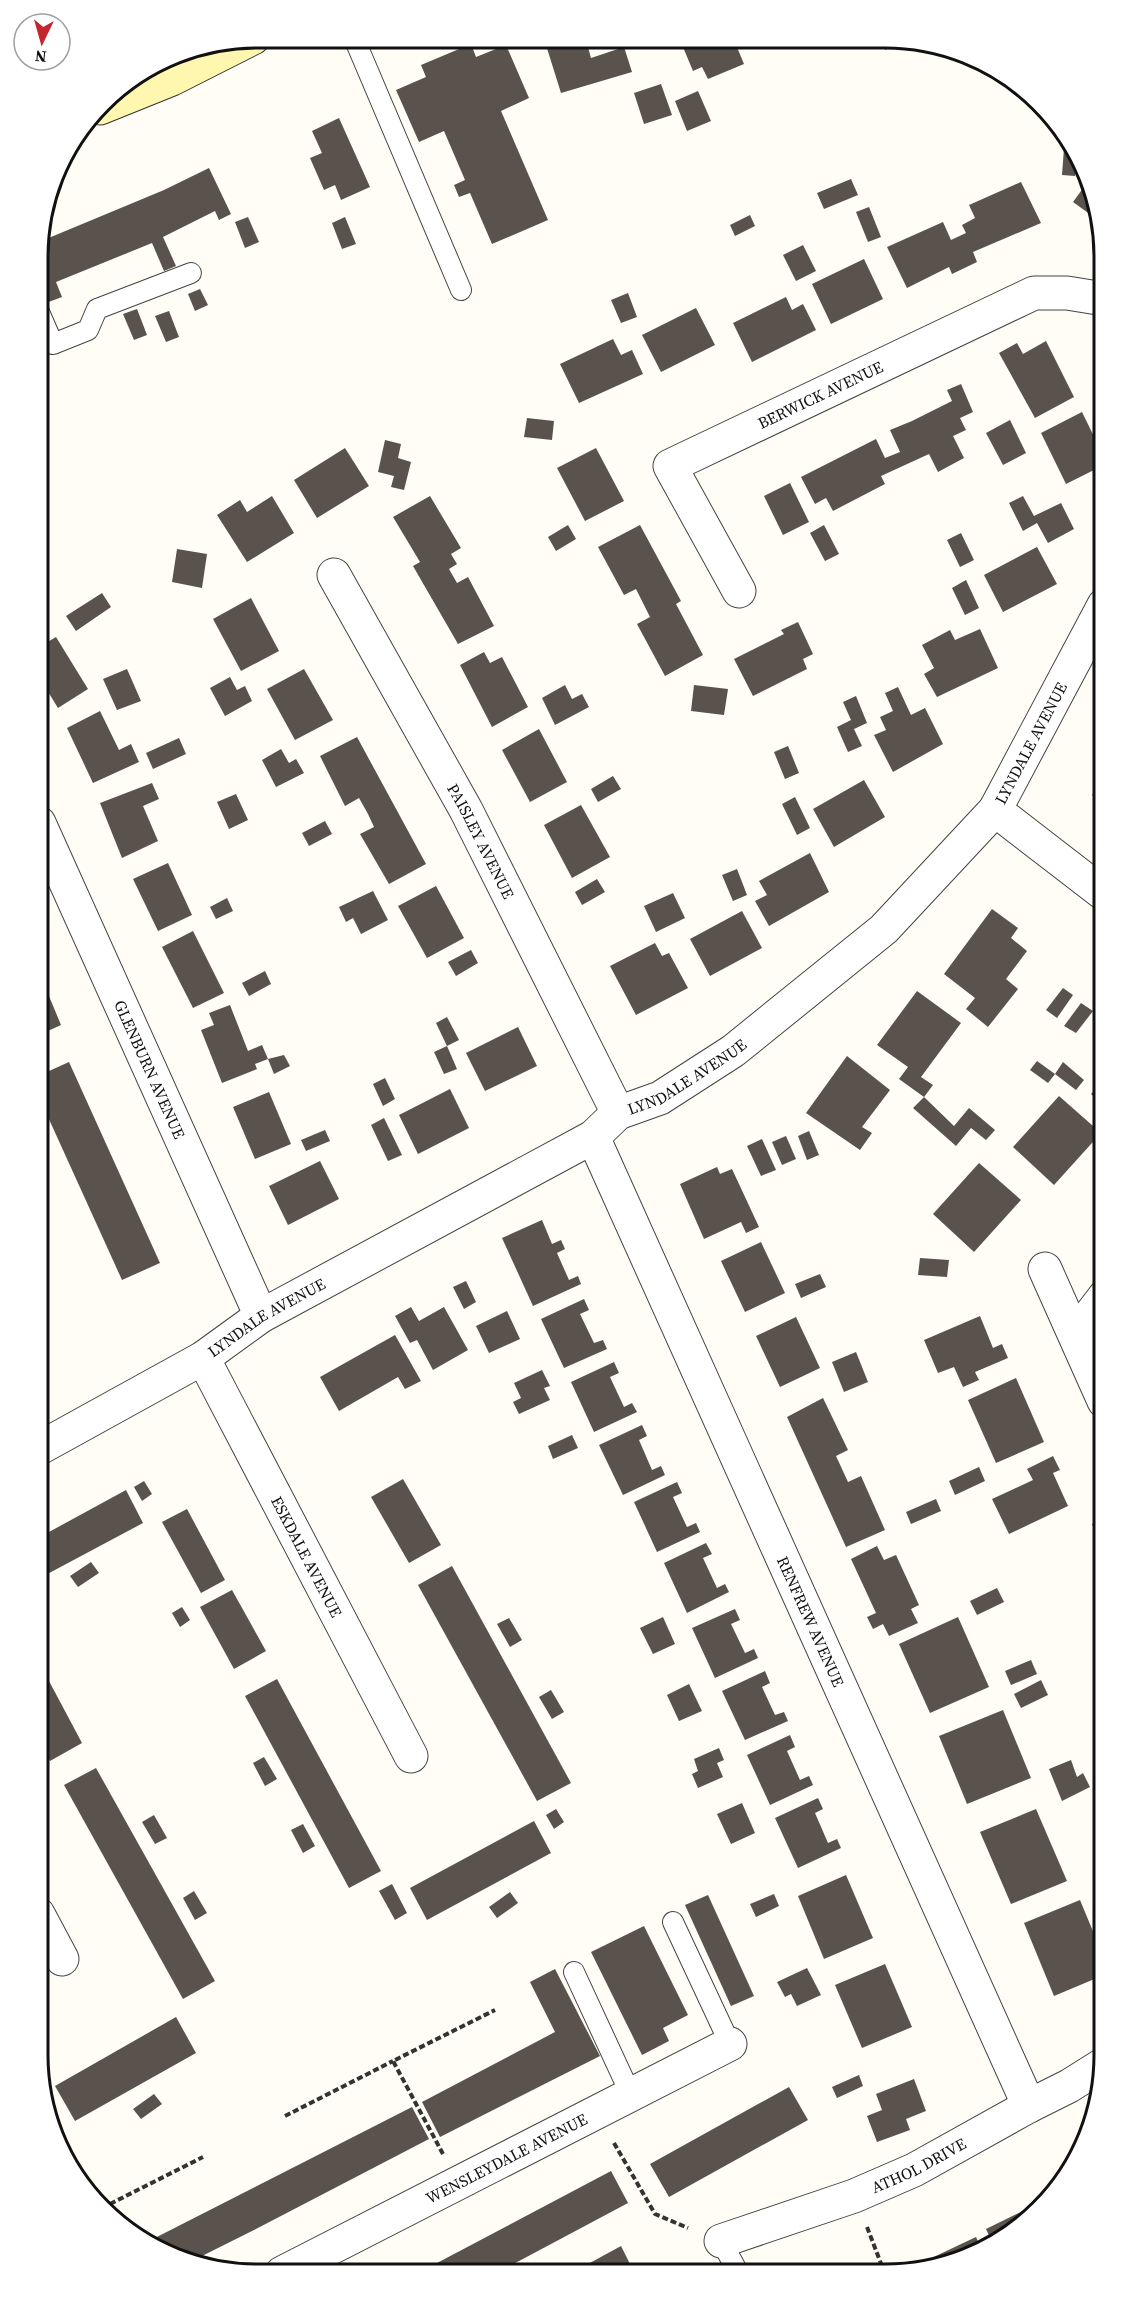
<svg xmlns="http://www.w3.org/2000/svg" width="1142" height="2312" font-family="'Source Serif 4',serif">
  <rect width="100%" height="100%" fill="#fffdf5"/>
  <g fill="#5a524d">
    <polygon points="563,39 586,40 591,58 624,47 632,72 561,93 546,45"/>
    <polygon points="680,40 734,40 744,64 708,79 702,67 693,71"/>
    <polygon points="882,41 897,41 898,44 885,50"/>
    <polygon points="471,44 476,57 506,45 529,98 501,111 548,220 492,244 470,193 459,197 454,185 465,180 444,131 419,142 396,90 426,77 421,65"/>
    <polygon points="661,84 672,115 644,124 634,93"/>
    <polygon points="698,91 711,121 687,131 675,101"/>
    <polygon points="339,118 370,187 341,200 335,185 324,190 310,158 322,153 312,131"/>
    <polygon points="1064,148 1067,148 1077,162 1075,176 1062,175"/>
    <polygon points="209,168 231,214 219,220 215,211 163,237 176,266 164,271 152,243 56,282 62,297 46,303 39,286 39,242 164,190"/>
    <polygon points="851,179 858,195 824,209 817,193"/>
    <polygon points="1089,180 1093,187 1098,220 1073,202"/>
    <polygon points="1021,182 1041,223 973,252 977,262 952,274 949,267 907,288 887,247 943,222 951,240 966,233 962,225 975,218 969,205"/>
    <polygon points="869,207 881,237 868,242 856,212"/>
    <polygon points="750,215 755,226 735,236 730,225"/>
    <polygon points="248,217 259,242 245,248 235,222"/>
    <polygon points="345,217 356,244 342,249 332,223"/>
    <polygon points="803,245 816,271 796,281 783,255"/>
    <polygon points="864,259 883,299 831,324 812,284"/>
    <polygon points="200,289 208,305 195,311 188,294"/>
    <polygon points="628,293 637,317 621,323 611,300"/>
    <polygon points="786,297 792,310 803,304 816,330 752,362 733,323"/>
    <polygon points="696,308 715,345 661,372 642,335"/>
    <polygon points="137,309 147,335 134,340 123,314"/>
    <polygon points="169,311 179,337 166,342 155,316"/>
    <polygon points="613,339 621,355 632,350 643,374 579,403 560,364"/>
    <polygon points="1046,341 1074,397 1035,418 999,353 1017,343 1023,354"/>
    <polygon points="961,384 973,412 960,418 966,430 953,436 964,458 938,472 929,454 881,476 885,484 833,511 826,498 815,504 801,477 876,439 885,458 900,452 890,430 912,421 952,401 947,390"/>
    <polygon points="1082,412 1104,457 1104,465 1066,484 1041,433"/>
    <polygon points="527,418 554,421 552,440 524,437"/>
    <polygon points="1010,420 1026,453 1003,465 986,433"/>
    <polygon points="385,440 401,444 398,458 411,462 404,490 391,487 394,476 378,472"/>
    <polygon points="345,448 369,486 317,518 294,480"/>
    <polygon points="596,448 624,501 585,521 557,468"/>
    <polygon points="790,483 809,522 783,535 764,496"/>
    <polygon points="272,496 294,533 247,562 217,515 240,500 247,512"/>
    <polygon points="430,496 461,548 451,554 457,564 449,569 457,583 468,577 494,626 458,644 413,566 420,562 393,517"/>
    <polygon points="1023,496 1034,516 1061,503 1074,529 1048,543 1037,523 1023,531 1009,503"/>
    <polygon points="568,525 576,539 556,551 548,537"/>
    <polygon points="640,525 681,601 676,604 703,655 665,676 637,624 650,617 636,589 624,595 598,547"/>
    <polygon points="824,525 839,554 825,561 810,533"/>
    <polygon points="961,533 974,560 960,567 947,540"/>
    <polygon points="1037,547 1057,584 1003,612 984,575"/>
    <polygon points="177,549 207,554 202,588 172,582"/>
    <polygon points="966,580 979,608 965,615 952,588"/>
    <polygon points="102,593 111,607 76,631 66,616"/>
    <polygon points="39,595 49,608 39,616"/>
    <polygon points="251,598 279,651 241,671 213,619"/>
    <polygon points="798,622 813,654 803,659 807,669 753,696 734,659 784,634 781,630"/>
    <polygon points="980,629 998,668 937,697 924,674 934,668 922,645 950,630 955,640"/>
    <polygon points="56,637 88,689 58,708 39,677 39,647"/>
    <polygon points="484,652 490,663 502,657 528,707 492,727 460,665"/>
    <polygon points="127,669 141,701 117,710 103,679"/>
    <polygon points="304,669 333,720 295,740 267,689"/>
    <polygon points="230,677 237,690 245,686 252,701 225,716 210,688"/>
    <polygon points="565,685 572,699 582,694 589,707 555,725 542,698"/>
    <polygon points="694,685 728,689 724,715 691,711"/>
    <polygon points="898,687 911,715 925,708 943,744 893,772 874,735 886,730 880,717 893,711 885,693"/>
    <polygon points="856,696 867,723 854,729 862,746 848,752 837,727 851,720 843,702"/>
    <polygon points="100,711 119,750 131,744 139,762 93,783 67,728"/>
    <polygon points="539,729 567,782 530,802 502,750"/>
    <polygon points="357,737 426,864 389,884 360,834 374,827 368,814 359,798 345,806 320,756"/>
    <polygon points="179,738 186,754 153,769 146,753"/>
    <polygon points="788,746 799,773 785,779 774,752"/>
    <polygon points="281,749 289,763 296,759 304,773 276,787 262,760"/>
    <polygon points="613,776 621,789 598,802 591,789"/>
    <polygon points="1104,779 1104,804 1092,795"/>
    <polygon points="864,780 885,817 834,847 813,809"/>
    <polygon points="152,783 159,799 143,806 158,841 122,858 100,803"/>
    <polygon points="236,794 248,820 229,829 217,802"/>
    <polygon points="795,797 810,828 797,835 782,804"/>
    <polygon points="581,805 610,857 572,878 544,825"/>
    <polygon points="325,821 332,834 309,846 302,833"/>
    <polygon points="810,853 829,892 769,926 755,901 767,895 759,881"/>
    <polygon points="168,863 192,915 158,931 133,879"/>
    <polygon points="737,869 747,895 733,901 722,875"/>
    <polygon points="597,879 605,892 582,905 575,892"/>
    <polygon points="436,886 464,938 427,958 398,906"/>
    <polygon points="373,891 388,920 361,934 353,918 346,922 339,907"/>
    <polygon points="673,893 685,918 656,932 644,906"/>
    <polygon points="227,898 233,911 216,919 210,907"/>
    <polygon points="992,909 1018,928 1011,938 1027,951 1006,979 1018,989 988,1027 966,1009 975,998 944,974"/>
    <polygon points="742,911 762,948 710,976 690,939"/>
    <polygon points="193,931 224,993 193,1008 162,947"/>
    <polygon points="655,943 662,956 669,953 688,988 636,1015 610,966"/>
    <polygon points="471,950 478,963 456,976 448,962"/>
    <polygon points="265,971 271,984 249,996 242,983"/>
    <polygon points="39,972 61,1025 39,1035"/>
    <polygon points="1063,988 1073,995 1057,1018 1046,1010"/>
    <polygon points="917,991 961,1023 921,1077 933,1085 924,1097 899,1079 908,1067 877,1045"/>
    <polygon points="1081,1003 1093,1011 1076,1033 1064,1026"/>
    <polygon points="230,1005 248,1051 262,1045 268,1059 255,1064 257,1069 222,1083 201,1030 214,1025 209,1013"/>
    <polygon points="447,1017 459,1040 447,1046 436,1023"/>
    <polygon points="518,1027 537,1066 485,1091 466,1053"/>
    <polygon points="43,1046 47,1058 39,1062 39,1048"/>
    <polygon points="447,1046 457,1069 444,1074 434,1052"/>
    <polygon points="284,1055 290,1066 274,1074 268,1059"/>
    <polygon points="847,1056 890,1090 862,1127 872,1133 860,1150 806,1113"/>
    <polygon points="1037,1061 1055,1074 1048,1083 1030,1070"/>
    <polygon points="69,1062 160,1263 122,1280 38,1095 38,1076"/>
    <polygon points="1063,1062 1084,1080 1076,1090 1055,1074"/>
    <polygon points="385,1078 395,1099 383,1106 373,1084"/>
    <polygon points="1104,1080 1104,1106 1091,1094"/>
    <polygon points="450,1089 469,1128 418,1154 399,1115"/>
    <polygon points="269,1092 291,1144 255,1159 233,1107"/>
    <polygon points="1059,1096 1101,1133 1054,1185 1013,1147"/>
    <polygon points="924,1097 954,1126 969,1108 995,1130 986,1140 971,1128 956,1146 913,1108"/>
    <polygon points="384,1118 402,1155 388,1161 371,1125"/>
    <polygon points="325,1130 330,1141 306,1151 301,1140"/>
    <polygon points="809,1131 819,1155 807,1160 798,1136"/>
    <polygon points="786,1136 796,1159 782,1165 772,1142"/>
    <polygon points="762,1139 776,1170 761,1176 747,1146"/>
    <polygon points="320,1161 339,1199 288,1225 269,1186"/>
    <polygon points="979,1163 1021,1200 974,1252 933,1214"/>
    <polygon points="717,1167 720,1174 732,1169 759,1227 746,1233 741,1222 704,1239 680,1184"/>
    <polygon points="542,1220 552,1244 561,1240 565,1249 557,1253 569,1280 578,1276 581,1284 533,1306 502,1238"/>
    <polygon points="761,1242 785,1293 745,1312 721,1261"/>
    <polygon points="920,1258 949,1260 947,1277 918,1275"/>
    <polygon points="820,1274 826,1287 801,1298 795,1284"/>
    <polygon points="466,1281 476,1302 464,1309 453,1287"/>
    <polygon points="584,1299 589,1310 580,1314 594,1343 603,1340 607,1349 564,1368 541,1319"/>
    <polygon points="411,1307 419,1321 444,1307 468,1350 433,1370 417,1340 410,1343 395,1316"/>
    <polygon points="507,1311 520,1339 489,1353 476,1326"/>
    <polygon points="980,1316 993,1348 1002,1344 1008,1358 975,1372 979,1380 963,1387 954,1367 938,1373 924,1340"/>
    <polygon points="796,1317 820,1368 780,1387 756,1336"/>
    <polygon points="38,1333 49,1351 38,1357"/>
    <polygon points="395,1335 421,1381 405,1389 398,1377 339,1411 320,1377"/>
    <polygon points="856,1352 868,1382 844,1392 832,1362"/>
    <polygon points="614,1362 619,1373 610,1377 624,1407 632,1403 637,1412 594,1432 571,1382"/>
    <polygon points="542,1370 550,1386 544,1388 550,1400 519,1414 513,1402 521,1398 514,1383"/>
    <polygon points="1016,1378 1044,1442 996,1463 968,1400"/>
    <polygon points="823,1398 848,1450 836,1456 848,1482 861,1476 885,1530 846,1547 787,1417"/>
    <polygon points="642,1425 647,1436 639,1440 652,1470 661,1466 665,1475 623,1495 599,1445"/>
    <polygon points="572,1435 578,1448 553,1459 548,1446"/>
    <polygon points="1053,1456 1060,1470 1053,1473 1068,1506 1009,1534 992,1499 1033,1480 1027,1469"/>
    <polygon points="979,1467 985,1481 955,1495 949,1481"/>
    <polygon points="403,1479 441,1545 409,1563 371,1497"/>
    <polygon points="144,1481 152,1494 142,1501 134,1487"/>
    <polygon points="677,1482 682,1493 673,1497 679,1510 687,1527 696,1523 700,1532 657,1552 634,1502"/>
    <polygon points="126,1490 143,1523 38,1579 38,1538"/>
    <polygon points="936,1499 941,1511 911,1524 906,1512"/>
    <polygon points="187,1509 225,1580 201,1593 162,1522"/>
    <polygon points="1104,1519 1104,1553 1092,1524"/>
    <polygon points="706,1543 712,1554 703,1558 717,1588 725,1584 729,1592 687,1613 664,1563"/>
    <polygon points="877,1546 884,1560 896,1555 919,1605 911,1609 918,1623 889,1636 883,1624 873,1629 867,1617 876,1613 851,1559"/>
    <polygon points="91,1562 99,1573 78,1587 70,1576"/>
    <polygon points="452,1566 571,1783 537,1801 418,1585"/>
    <polygon points="997,1588 1004,1602 977,1615 970,1601"/>
    <polygon points="232,1590 266,1651 234,1669 200,1607"/>
    <polygon points="182,1607 190,1620 180,1627 172,1613"/>
    <polygon points="735,1609 740,1620 731,1624 745,1653 754,1649 758,1658 715,1678 692,1628"/>
    <polygon points="663,1617 675,1644 653,1654 640,1628"/>
    <polygon points="958,1617 989,1687 930,1713 899,1644"/>
    <polygon points="509,1618 522,1640 510,1647 497,1624"/>
    <polygon points="1031,1660 1037,1674 1011,1685 1005,1671"/>
    <polygon points="765,1671 770,1683 762,1687 775,1715 784,1712 788,1721 745,1740 722,1691"/>
    <polygon points="277,1679 381,1871 349,1888 245,1696"/>
    <polygon points="1041,1680 1048,1695 1021,1708 1014,1694"/>
    <polygon points="49,1681 82,1743 50,1761 38,1738 38,1687"/>
    <polygon points="689,1684 702,1711 679,1721 667,1695"/>
    <polygon points="551,1690 564,1712 552,1719 539,1697"/>
    <polygon points="1003,1710 1031,1778 967,1804 939,1736"/>
    <polygon points="790,1735 795,1747 787,1751 800,1780 809,1776 813,1785 770,1805 747,1755"/>
    <polygon points="719,1748 724,1760 717,1763 723,1777 698,1788 692,1774 698,1771 694,1759"/>
    <polygon points="264,1757 277,1779 265,1786 253,1763"/>
    <polygon points="1071,1760 1077,1777 1083,1773 1090,1787 1062,1801 1049,1769"/>
    <polygon points="96,1768 215,1981 183,1999 64,1785"/>
    <polygon points="818,1798 823,1809 815,1813 828,1843 837,1839 841,1848 798,1868 775,1818"/>
    <polygon points="742,1803 755,1833 731,1844 717,1814"/>
    <polygon points="556,1809 564,1822 554,1829 546,1815"/>
    <polygon points="1036,1809 1067,1881 1011,1904 980,1832"/>
    <polygon points="154,1815 167,1838 155,1844 142,1822"/>
    <polygon points="534,1821 551,1853 427,1920 410,1888"/>
    <polygon points="303,1824 315,1846 303,1853 291,1830"/>
    <polygon points="846,1875 873,1938 824,1959 798,1896"/>
    <polygon points="392,1884 407,1913 395,1920 379,1891"/>
    <polygon points="194,1891 207,1913 195,1920 183,1898"/>
    <polygon points="510,1892 518,1903 497,1918 489,1907"/>
    <polygon points="774,1894 779,1906 756,1917 750,1904"/>
    <polygon points="708,1895 754,1996 731,2006 685,1905"/>
    <polygon points="1080,1900 1104,1958 1104,1975 1054,1996 1024,1923"/>
    <polygon points="644,1926 688,2015 663,2028 669,2041 642,2055 591,1952"/>
    <polygon points="885,1964 912,2027 862,2048 835,1985"/>
    <polygon points="807,1968 821,1995 797,2006 791,1994 785,1997 777,1982"/>
    <polygon points="555,1969 600,2056 440,2137 422,2102 555,2032 530,1982"/>
    <polygon points="176,2017 196,2053 75,2121 55,2086"/>
    <polygon points="859,2075 863,2086 837,2098 832,2087"/>
    <polygon points="914,2079 926,2111 906,2119 910,2130 877,2142 867,2116 882,2110 876,2094"/>
    <polygon points="789,2087 808,2120 669,2197 650,2164"/>
    <polygon points="154,2094 162,2104 141,2119 133,2109"/>
    <polygon points="412,2107 429,2139 250,2232 190,2262 173,2258 147,2242"/>
    <polygon points="611,2171 628,2203 521,2260 495,2273 418,2273"/>
    <polygon points="1037,2204 1039,2208 1007,2237 993,2244 986,2229"/>
    <polygon points="976,2237 982,2250 955,2263 902,2272"/>
    <polygon points="621,2246 635,2274 593,2274 588,2264"/>
  </g>
  <g fill="none" stroke-linecap="round" stroke-linejoin="round">
    <g stroke="#444" stroke-width="22">
      <g id="lane">
        <polyline points="354,38 461,290"/>
        <polyline points="39,312 53,344 88,330 97,309 191,273"/>
        <polyline points="673,1922 730,2044"/>
        <polyline points="574,1972 630,2093"/>
        <polyline points="721,2241 739,2274"/>
      </g>
    </g>
    <g stroke="#444" stroke-width="35">
      <g id="street">
        <path id="s1" d="M334,575L466,810L618,1113"/>
        <path id="s2" d="M739,591L670,466L1034,293H1067L1104,299"/>
        <polyline points="995,810 1104,894"/>
        <path id="s3" d="M39,823L261,1316"/>
        <path id="s4" d="M593,1137L1029,2106"/>
        <polyline points="1045,1269 1104,1401"/>
        <polyline points="1075,1335 1104,1297"/>
        <path id="s5" d="M203,1358L411,1756"/>
        <path id="s6" d="M38,1449L203,1358L261,1316L593,1137L618,1113L660,1098L733,1051L884,929L995,810L1104,605"/>
        <polyline points="38,1914 62,1959"/>
        <path id="s7" d="M721,2241L854,2196L914,2170L1029,2106L1069,2086L1104,2064"/>
        <path id="s8" d="M282,2273L730,2044"/>
      </g>
    </g>
    <g stroke="#333" stroke-width="35">
      <polyline id="secondary" points="100,108 172,79 253,38"/>
    </g>
    <g stroke="#333" stroke-width="4" stroke-dasharray="6 3" stroke-linecap="butt">
      <polyline points="285,2116 393,2061"/>
      <polyline points="614,2143 655,2214 688,2228"/>
      <polyline points="443,2154 393,2061 495,2010"/>
      <polyline points="102,2208 203,2157"/>
      <polyline points="867,2227 885,2274"/>
    </g>
    <use href="#lane" stroke="#fff" stroke-width="20"/>
    <use href="#street" stroke="#fff" stroke-width="33"/>
    <use href="#secondary" stroke="#fff6b0" stroke-width="33"/>
  </g>
  <g text-anchor="middle" stroke-width="6" stroke-linejoin="round" paint-order="stroke">
    <g font-size="16" fill="#111" stroke="#fff">
      <text dy="6" stroke="none"><textPath href="#s2" startOffset="309">BERWICK AVENUE</textPath></text>
      <text dy="6" stroke="none"><textPath href="#s6" startOffset="1236">LYNDALE AVENUE</textPath></text>
      <text dy="6" stroke="none"><textPath href="#s1" startOffset="304">PAISLEY AVENUE</textPath></text>
      <text dy="6" stroke="none"><textPath href="#s3" startOffset="270">GLENBURN AVENUE</textPath></text>
      <text dy="6" stroke="none"><textPath href="#s6" startOffset="750">LYNDALE AVENUE</textPath></text>
      <text dy="6" stroke="none"><textPath href="#s6" startOffset="264">LYNDALE AVENUE</textPath></text>
      <text dy="6" stroke="none"><textPath href="#s5" startOffset="224">ESKDALE AVENUE</textPath></text>
      <text dy="6" stroke="none"><textPath href="#s4" startOffset="531">RENFREW AVENUE</textPath></text>
      <text dy="6" stroke="none"><textPath href="#s8" startOffset="252">WENSLEYDALE AVENUE</textPath></text>
      <text dy="6" stroke="none"><textPath href="#s7" startOffset="212">ATHOL DRIVE</textPath></text>
    </g>
  </g>
  <path d="M0 0H1142V2312H0ZM257 48H885A209 209 0 0 1 1094 257V2055A209 209 0 0 1 885 2264H257A209 209 0 0 1 48 2055V257A209 209 0 0 1 257 48Z" fill="#fff" fill-rule="evenodd"/>
  <path fill="none" stroke="#111" stroke-width="3" d="M257 48H885A209 209 0 0 1 1094 257V2055A209 209 0 0 1 885 2264H257A209 209 0 0 1 48 2055V257A209 209 0 0 1 257 48Z"/>
  <g transform="translate(42 42) rotate(185)"><circle r="28" fill="#ffffff" stroke="#a0a0a0" stroke-width="1.5"/>
  <path d="M0-4.5L10 22L0 15L-10 22Z" fill="#c4262e"/>
  <text y="-9" font-size="16" font-weight="bold" text-anchor="middle" fill="#111111">N</text>
  </g>
</svg>
